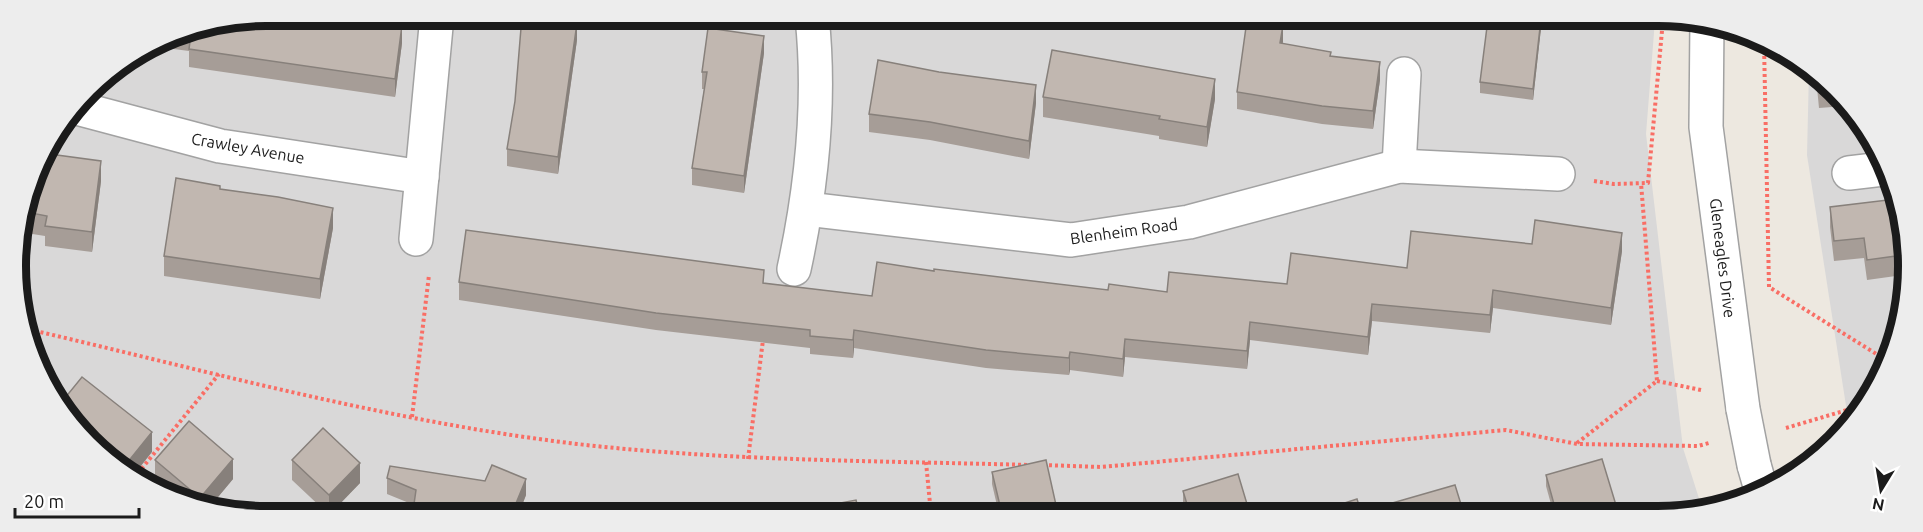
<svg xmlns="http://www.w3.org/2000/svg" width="1923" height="532" font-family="Ubuntu,sans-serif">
  <rect width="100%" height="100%" fill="#ede8e0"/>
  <g fill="#d9d8d8">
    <polygon points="266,15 1655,20 1646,134 1683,448 1703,511 1689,515 217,512 140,483 67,419 24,331 16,249 41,155 100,78 170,34"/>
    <polygon points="1809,70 1866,126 1903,217 1903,315 1875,391 1849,425 1807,155"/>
  </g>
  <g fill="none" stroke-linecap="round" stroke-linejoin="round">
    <g stroke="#a2a2a2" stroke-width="36">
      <g id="minor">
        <polyline points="1707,20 1706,127 1743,409"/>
        <polyline points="77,108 220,146 422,177"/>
        <polyline points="1399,166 1404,74"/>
        <polyline points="1849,173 1883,169"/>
        <polyline points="807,209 1071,240 1189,222 1399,166 1558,174"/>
        <polyline points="416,239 437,16"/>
        <path d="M794,269C812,186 821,102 812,17"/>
        <polyline points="1754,465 1762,493"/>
      </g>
    </g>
    <g stroke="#f96e65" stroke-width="4" stroke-dasharray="3 3" stroke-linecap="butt">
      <polyline points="1764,44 1769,287 1886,360"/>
      <polyline points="1594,181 1614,184 1648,183 1663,20"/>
      <path d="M23,328C212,372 402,425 595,446C740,461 885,461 1030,465"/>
      <polyline points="1657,381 1701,390"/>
      <polyline points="412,417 429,275"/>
      <polyline points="1786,428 1864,405"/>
      <polyline points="1577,443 1657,381 1641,183"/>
      <polyline points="748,459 763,340"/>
      <polyline points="926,462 931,514"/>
      <polyline points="1043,465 1101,467 1506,430 1577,444 1698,446 1709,443"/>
      <polyline points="134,478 219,374"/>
    </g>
    <use href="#minor" stroke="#fff" stroke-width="33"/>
    <g stroke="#a2a2a2" stroke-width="36" stroke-linecap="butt">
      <polyline id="minor-bridge" points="1743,409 1754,465"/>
    </g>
    <use href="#minor-bridge" stroke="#fff" stroke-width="33"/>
  </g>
  <g fill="#a69d97">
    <polygon points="266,15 402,43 395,97 189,67 189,51 151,46 170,34"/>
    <polygon points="925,17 977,17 975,28 925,20"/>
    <polygon points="1542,19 1533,100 1480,93 1480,82"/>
    <polygon points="577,40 558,174 507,166 507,149"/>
    <polygon points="1282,44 1331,56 1380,80 1373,129 1322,124 1237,109 1237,92"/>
    <polygon points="764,53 744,193 692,185 692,168 704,89 702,89 702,72"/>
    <polygon points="1816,77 1845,106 1819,108"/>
    <polygon points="1043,97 1215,99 1207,147 1159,139 1159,136 1043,117"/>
    <polygon points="1036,103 1029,159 930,140 869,132 869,114"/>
    <polygon points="44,151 44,153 101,181 92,252 45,246 45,236 20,232 41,155"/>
    <polygon points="220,189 333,228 320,299 164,276 164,256"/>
    <polygon points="1830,207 1903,217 1903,275 1867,280 1864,258 1834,261 1830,227"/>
    <polygon points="1532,244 1622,251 1611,325 1493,308 1490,333 1372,321 1368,355 1250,340 1247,369 1125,357 1123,377 1070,370 1069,375 986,368 854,348 853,358 810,354 810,348 656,330 459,300 459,282 764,283 872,296 934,271 1108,290 1167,292 1287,284 1407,268"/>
    <polygon points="155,460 233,479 208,509 173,496 155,481"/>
    <polygon points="292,460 360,483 332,512 326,512 292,480"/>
    <polygon points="992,472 1058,514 999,514 992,484"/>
    <polygon points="1546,475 1619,515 1554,515 1546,486"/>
    <polygon points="387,478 526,495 519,513 413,513 414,505 387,494"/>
    <polygon points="1183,491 1250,514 1186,514 1183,502"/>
  </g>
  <g fill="#87807b">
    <polygon points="1541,19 1542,19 1533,100 1533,89"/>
    <polygon points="577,23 577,40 558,174 558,157"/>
    <polygon points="402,25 402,43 395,97 395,79"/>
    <polygon points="1283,25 1283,42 1280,61 1280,43"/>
    <polygon points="764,36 764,53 744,193 744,176"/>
    <polygon points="1380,62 1380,80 1373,129 1373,111"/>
    <polygon points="1215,79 1215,99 1207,147 1207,127"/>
    <polygon points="1036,85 1036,103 1029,159 1029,141"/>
    <polygon points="101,161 101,181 92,252 92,232"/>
    <polygon points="333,208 333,228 320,299 320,279"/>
    <polygon points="1622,233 1622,251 1611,325 1611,308"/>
    <polygon points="1493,290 1493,308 1490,333 1490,315"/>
    <polygon points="1372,304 1372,321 1368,355 1368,337"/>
    <polygon points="1250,322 1250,340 1247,369 1247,351"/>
    <polygon points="854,330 854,348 853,358 853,340"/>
    <polygon points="1125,339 1125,357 1123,377 1123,359"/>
    <polygon points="1070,352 1070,370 1069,375 1069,358"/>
    <polygon points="152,432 152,452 133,476 123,468"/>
    <polygon points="233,459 233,479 208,509 200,506 200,498"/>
    <polygon points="360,463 360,483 332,512 329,512 329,495"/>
    <polygon points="526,479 526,495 519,513 512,513"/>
  </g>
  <g fill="#c1b7b0" stroke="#87807b" stroke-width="1.5">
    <polygon points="266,15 323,15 402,25 395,79 189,49 191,34 180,32"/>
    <polygon points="522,16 577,23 558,157 507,149 515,101"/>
    <polygon points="1488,19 1541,19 1533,89 1480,82"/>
    <polygon points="1247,20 1283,25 1280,43 1331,52 1330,56 1380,62 1373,111 1322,106 1237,92"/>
    <polygon points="708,28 764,36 744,176 692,168 707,72 702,72"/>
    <polygon points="1052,50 1215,79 1207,127 1159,119 1160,116 1043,97"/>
    <polygon points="878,60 939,72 1036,85 1029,141 930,122 869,114"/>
    <polygon points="1818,79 1826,87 1819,88"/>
    <polygon points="42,153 101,161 92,232 45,226 47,216 26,212 41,155"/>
    <polygon points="176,178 220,186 220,189 278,197 333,208 320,279 164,256"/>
    <polygon points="1896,199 1903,217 1903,255 1867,260 1864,238 1834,241 1830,207"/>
    <polygon points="1535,220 1622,233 1611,308 1493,290 1490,315 1372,304 1368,337 1250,322 1247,351 1125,339 1123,359 1070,352 1069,358 986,350 854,330 853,340 810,336 810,330 656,313 459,282 466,230 764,270 763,283 872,296 877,262 934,271 934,269 1108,290 1109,284 1167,292 1169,272 1287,284 1291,253 1407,268 1411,231 1532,244"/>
    <polygon points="82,377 152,432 123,468 67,419 60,404"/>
    <polygon points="189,421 233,459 200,498 155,460"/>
    <polygon points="323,428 360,463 329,495 292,460"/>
    <polygon points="1602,459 1619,515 1557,515 1546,475"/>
    <polygon points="1046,460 1058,514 1002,514 992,472"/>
    <polygon points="492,465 526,479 512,513 469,513 460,509 459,513 424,513 413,511 416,490 387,478 390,466 485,481"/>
    <polygon points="1238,474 1250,514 1190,514 1183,491"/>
    <polygon points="1455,485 1464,514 1324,514 1323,510 1357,499 1361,512"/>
    <polygon points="856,500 859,513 787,513"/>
    <polygon points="915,507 917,513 884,513"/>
    <polygon points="733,508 734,513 706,513"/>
    <polygon points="276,509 280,512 273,512"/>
  </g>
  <g text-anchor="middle" stroke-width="5" stroke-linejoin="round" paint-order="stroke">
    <g font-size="16" fill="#1b1b1b" stroke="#fff">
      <text transform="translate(248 148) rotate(10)" y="6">Crawley Avenue</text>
      <text transform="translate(1124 231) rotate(-8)" y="6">Blenheim Road</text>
      <text transform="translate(1723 258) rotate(83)" y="6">Gleneagles Drive</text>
    </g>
  </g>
  <path d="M0 0H1923V532H0ZM266 26H1658A240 240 0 0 1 1898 266V266A240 240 0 0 1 1658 506H266A240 240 0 0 1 26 266V266A240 240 0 0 1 266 26Z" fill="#ededed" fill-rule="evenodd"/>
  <path fill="none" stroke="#1b1b1b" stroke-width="8" d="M266 26H1658A240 240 0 0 1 1898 266V266A240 240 0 0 1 1658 506H266A240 240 0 0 1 26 266V266A240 240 0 0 1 266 26Z"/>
  <g transform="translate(1881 490) rotate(191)" stroke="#ffffff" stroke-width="4.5" paint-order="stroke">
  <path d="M0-4.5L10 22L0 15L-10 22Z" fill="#1b1b1b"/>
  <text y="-9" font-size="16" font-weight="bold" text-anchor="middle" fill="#1b1b1b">N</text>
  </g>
  <path d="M15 508v9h124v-9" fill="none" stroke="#1b1b1b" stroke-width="3"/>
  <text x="24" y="508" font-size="18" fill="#1b1b1b" stroke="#ffffff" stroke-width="4.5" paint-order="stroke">20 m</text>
</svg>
